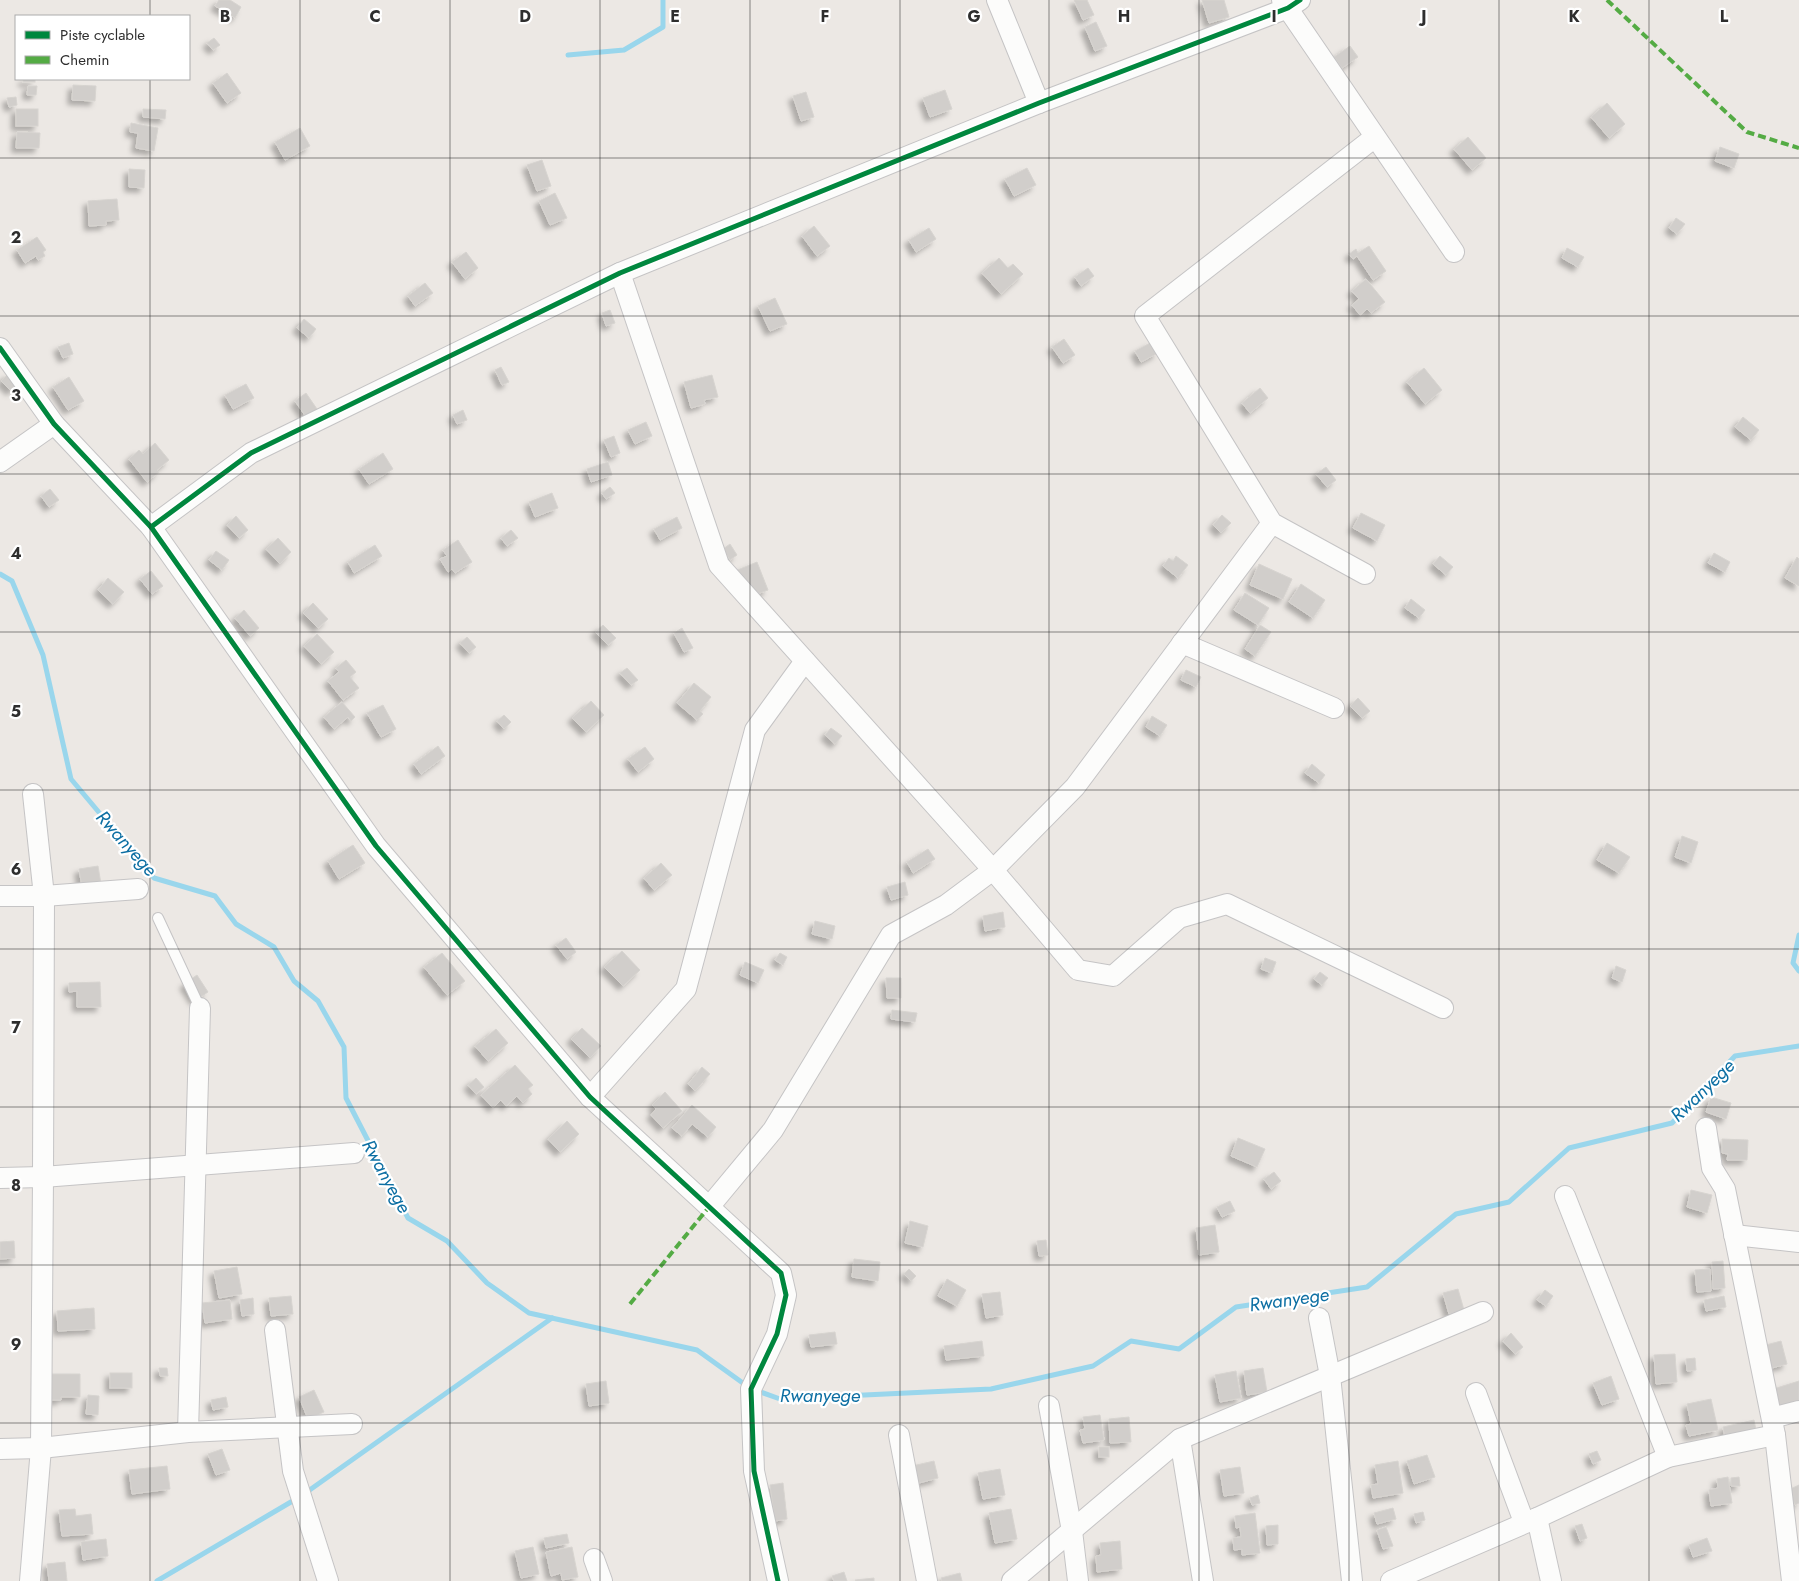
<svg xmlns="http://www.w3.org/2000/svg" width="1799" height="1581" font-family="Jost,sans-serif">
  <defs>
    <filter id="shadow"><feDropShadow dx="-4.5" dy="4.5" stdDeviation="2.5" flood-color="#0004"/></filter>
  </defs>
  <rect width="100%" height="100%" fill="#ece8e4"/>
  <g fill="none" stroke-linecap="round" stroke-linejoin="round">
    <g stroke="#99d6ec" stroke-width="5">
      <polyline points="568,55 624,50 663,27 663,0"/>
      <polyline points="0,574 12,581 43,655 71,779 154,878 215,896 236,924 274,947 294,981 318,1001 344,1047 346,1098 408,1218 447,1241 487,1283 529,1313 697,1350 747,1386"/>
      <polyline points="1799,935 1793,963 1799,971"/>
      <polyline points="755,1390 780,1399 991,1389 1093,1366 1131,1341 1179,1349 1236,1307 1367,1287 1456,1214 1509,1202 1569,1148 1672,1123 1735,1056 1799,1046"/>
      <polyline points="304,1494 552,1318"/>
      <polyline points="157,1581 296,1499"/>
    </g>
  </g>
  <g fill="#d1cecb" stroke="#d7d4d0" filter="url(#shadow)">
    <polygon points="219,0 230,0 241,7 235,18 215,6"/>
    <polygon points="1074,0 1087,0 1094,15 1083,20"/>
    <polygon points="1202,0 1224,0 1229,17 1209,23"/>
    <polygon points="1096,22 1107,46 1095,51 1085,27"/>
    <polygon points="214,38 220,45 213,50 207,43"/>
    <polygon points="1350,46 1358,57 1342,68 1334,57"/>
    <polygon points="227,73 241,93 227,103 213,83"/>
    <rect x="23" y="79" width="12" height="3"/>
    <polygon points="73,85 96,86 95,101 72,100"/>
    <polygon points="28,86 37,86 36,95 27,95"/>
    <polygon points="945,90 952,109 930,117 923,98"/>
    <polygon points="806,92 814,117 801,121 793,96"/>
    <polygon points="16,97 17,105 9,107 7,98"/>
    <polygon points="1607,103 1625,124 1609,138 1591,117"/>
    <rect x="16" y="109" width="22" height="17"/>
    <polygon points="143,109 166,110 165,119 143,117"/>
    <polygon points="131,123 158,128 154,151 136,148 138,133 130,132"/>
    <polygon points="300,128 310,146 285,160 275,142"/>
    <polygon points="17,132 40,133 39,148 16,148"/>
    <polygon points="1468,137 1486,158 1472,170 1454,149"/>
    <polygon points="1720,147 1739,154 1734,168 1715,161"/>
    <polygon points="542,160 551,186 537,191 527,165"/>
    <polygon points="1027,168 1036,185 1014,196 1005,179"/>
    <polygon points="129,169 145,170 144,188 129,187"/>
    <polygon points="555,193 567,218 550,225 539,201"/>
    <polygon points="117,199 119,220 106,221 106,225 89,226 88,201"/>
    <polygon points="1676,218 1685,224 1677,234 1669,228"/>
    <polygon points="814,226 830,246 817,256 802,236"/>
    <polygon points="929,228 936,239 916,252 909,240"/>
    <polygon points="37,237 46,250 43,252 45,256 38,260 36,256 25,263 17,250"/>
    <polygon points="1369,246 1386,271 1373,280 1357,256 1353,259 1349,254 1356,249 1358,253"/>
    <polygon points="1567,248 1584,257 1578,267 1562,258"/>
    <polygon points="466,252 478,268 465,279 452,262"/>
    <polygon points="999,258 1008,268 1013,264 1023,274 1001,294 982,273"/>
    <polygon points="1088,268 1094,276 1081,286 1075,277"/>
    <polygon points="1366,279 1385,302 1371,313 1367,309 1360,315 1352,305 1359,299 1352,291"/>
    <polygon points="425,283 433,293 415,306 408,296"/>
    <polygon points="775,298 787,324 770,331 758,306"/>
    <polygon points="610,310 615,323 606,326 602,313"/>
    <polygon points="304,319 316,329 309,338 297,328"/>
    <polygon points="1064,339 1075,355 1063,363 1052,347"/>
    <polygon points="1152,342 1158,353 1141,362 1135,351"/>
    <polygon points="69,343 73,354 63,358 58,347"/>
    <polygon points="501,367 509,382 502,385 495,370"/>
    <polygon points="1424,368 1442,390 1425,404 1407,382"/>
    <polygon points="9,373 19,383 11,391 1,381"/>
    <polygon points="712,375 718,397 704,400 705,404 691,408 684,382"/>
    <polygon points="69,377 84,401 68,410 53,387"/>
    <polygon points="246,384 254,398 233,409 225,395"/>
    <polygon points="1260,388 1268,398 1250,413 1242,403"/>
    <polygon points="306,393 317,409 306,417 295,401"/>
    <polygon points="463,410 467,420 457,424 453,415"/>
    <polygon points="1743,417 1759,430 1751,440 1735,427"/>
    <polygon points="646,422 652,436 635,444 628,430"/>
    <polygon points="614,436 620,453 611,457 604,440"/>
    <polygon points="155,443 169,460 157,470 159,472 147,482 129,459 139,450 143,454"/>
    <polygon points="383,453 393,469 369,484 359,469"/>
    <polygon points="608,462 612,475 591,482 587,469"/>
    <polygon points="1326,467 1336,480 1327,487 1316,474"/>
    <polygon points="610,487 615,493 606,499 602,493"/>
    <polygon points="50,489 59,500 49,507 41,496"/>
    <polygon points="552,493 558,508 535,517 529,502"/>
    <polygon points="1361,513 1385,525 1377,541 1353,528"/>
    <polygon points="1222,515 1231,523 1221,533 1213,525"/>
    <polygon points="236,516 248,530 239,538 227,525"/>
    <polygon points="677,517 682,528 660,540 654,529"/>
    <polygon points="511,530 518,538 507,546 501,538"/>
    <polygon points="278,538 291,552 280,564 266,549"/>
    <polygon points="458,540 472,562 455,573 452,569 448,572 440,559 447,556 443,550"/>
    <polygon points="730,544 737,555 730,560 723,549"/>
    <polygon points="375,545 382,556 354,573 348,562"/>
    <polygon points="216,551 229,560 222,570 209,560"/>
    <polygon points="1714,553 1730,562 1725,572 1708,563"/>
    <polygon points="1176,556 1188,565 1178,578 1163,566 1169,558 1173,561"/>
    <polygon points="1440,556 1453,567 1446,575 1433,564"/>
    <polygon points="1797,557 1799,559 1799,586 1785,578"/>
    <polygon points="757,562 768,590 752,596 735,571"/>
    <polygon points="1259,564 1292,579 1283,599 1250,585"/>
    <polygon points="151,571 163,586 152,594 140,579"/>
    <polygon points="108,578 124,592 113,604 98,590"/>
    <polygon points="1301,584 1325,600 1313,618 1289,602"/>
    <polygon points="1245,593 1269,608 1258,625 1234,610"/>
    <polygon points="1411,599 1425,610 1419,618 1405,608"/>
    <polygon points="313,603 328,619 318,628 303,613"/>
    <polygon points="244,610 259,628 250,636 235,618"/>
    <polygon points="603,625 616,638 608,645 595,632"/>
    <polygon points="1260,625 1271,632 1255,656 1245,649"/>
    <polygon points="682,628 693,648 684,652 674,633"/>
    <polygon points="317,634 334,652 321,664 304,646"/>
    <polygon points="467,637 476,647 469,653 460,643"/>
    <polygon points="346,660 356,672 350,677 359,688 343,700 328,681 339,672 336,668"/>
    <polygon points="627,668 638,680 631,685 620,673"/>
    <polygon points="1186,670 1201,677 1196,687 1181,680"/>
    <polygon points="694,683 711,697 700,711 703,714 697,720 677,703"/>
    <polygon points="1358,698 1370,711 1362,718 1350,706"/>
    <polygon points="591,701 604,715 586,732 572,718"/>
    <polygon points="342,702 355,717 351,721 348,717 334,729 324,717"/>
    <polygon points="383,705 396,729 381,737 367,713"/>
    <polygon points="504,715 511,722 504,729 497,721"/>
    <polygon points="1152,716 1167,725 1160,736 1146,727"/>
    <polygon points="831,728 842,736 835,744 825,735"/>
    <polygon points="438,746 445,756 421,774 414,764"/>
    <polygon points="645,747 654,759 638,772 628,759"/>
    <polygon points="1312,764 1325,775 1319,783 1305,773"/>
    <polygon points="1682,836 1698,842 1691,863 1675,857"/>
    <polygon points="1607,843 1630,857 1619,873 1597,860"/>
    <polygon points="353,845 365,863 339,879 328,861"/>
    <polygon points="928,849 935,859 913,873 907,862"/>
    <polygon points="661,863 672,875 654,890 644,878"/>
    <polygon points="98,866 102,890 83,893 79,869"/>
    <polygon points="905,882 908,895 891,900 887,887"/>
    <polygon points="1003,912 1005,927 985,931 983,916"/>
    <polygon points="815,921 835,926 832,939 812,934"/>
    <polygon points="566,938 576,952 567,959 556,945"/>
    <polygon points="622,951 640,970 623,986 604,967"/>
    <polygon points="442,953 465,981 447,995 424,967"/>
    <polygon points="780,953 787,957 783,965 775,960"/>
    <polygon points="1265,958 1276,962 1272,973 1261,969"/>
    <polygon points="745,962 764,970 758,983 740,975"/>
    <polygon points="1616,966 1626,970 1622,982 1612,978"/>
    <polygon points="1320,972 1328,978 1322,985 1314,979"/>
    <polygon points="197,975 208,992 195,1001 184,984"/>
    <polygon points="886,978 901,978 901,998 887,998"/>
    <polygon points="100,982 101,1007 77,1007 77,991 69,992 69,983"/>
    <polygon points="892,1010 917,1013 915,1022 891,1019"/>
    <polygon points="582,1028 601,1046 590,1058 571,1039"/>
    <polygon points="496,1029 508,1043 488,1061 475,1046"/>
    <polygon points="515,1065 533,1085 528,1089 532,1094 523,1103 517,1096 506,1106 501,1100 493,1108 481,1095"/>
    <polygon points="702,1067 710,1074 695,1091 688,1084"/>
    <polygon points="476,1078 484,1087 476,1094 468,1085"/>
    <polygon points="665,1092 682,1111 663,1128 651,1115 656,1109 652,1105"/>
    <polygon points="1711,1097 1731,1103 1726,1119 1706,1112"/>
    <polygon points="692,1105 716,1127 708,1137 692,1124 682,1136 672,1128"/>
    <polygon points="567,1121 579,1134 560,1152 548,1139"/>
    <polygon points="1238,1138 1265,1149 1257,1167 1231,1156"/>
    <polygon points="1722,1139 1748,1140 1747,1160 1727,1160 1728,1154 1722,1153"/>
    <polygon points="1274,1172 1281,1181 1271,1189 1264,1179"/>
    <polygon points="1691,1190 1712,1195 1707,1213 1687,1207"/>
    <polygon points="1230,1201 1235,1211 1222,1217 1217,1207"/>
    <polygon points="910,1221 928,1226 923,1247 905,1243"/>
    <polygon points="1215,1225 1219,1252 1199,1255 1196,1228"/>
    <polygon points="1046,1240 1048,1255 1039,1256 1037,1241"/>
    <polygon points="14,1241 15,1258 0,1259 0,1242"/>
    <polygon points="854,1259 880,1262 878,1281 852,1277"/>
    <polygon points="1723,1261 1725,1288 1713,1289 1712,1262"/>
    <polygon points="237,1267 242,1294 219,1298 214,1271"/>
    <polygon points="909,1269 916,1276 911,1281 904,1274"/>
    <polygon points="1710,1269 1711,1291 1697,1292 1695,1270"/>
    <polygon points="947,1279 966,1290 957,1306 938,1296"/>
    <polygon points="1458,1289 1464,1310 1449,1314 1443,1293"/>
    <polygon points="1545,1290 1553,1296 1546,1306 1537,1300"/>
    <polygon points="1000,1292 1003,1315 986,1318 982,1294"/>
    <polygon points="291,1296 293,1314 271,1316 269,1298"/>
    <polygon points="1724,1296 1726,1307 1706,1311 1704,1300"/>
    <polygon points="253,1298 254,1314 242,1316 240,1300"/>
    <polygon points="230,1300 232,1319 205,1323 202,1303"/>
    <polygon points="94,1308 95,1329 58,1331 57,1311"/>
    <polygon points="835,1332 837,1344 811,1347 809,1335"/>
    <polygon points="1511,1333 1523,1347 1515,1354 1503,1341"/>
    <polygon points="982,1341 984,1356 946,1360 944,1346"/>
    <polygon points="1781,1341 1787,1364 1768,1369 1762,1346"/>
    <polygon points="1675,1354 1677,1382 1656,1384 1654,1355"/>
    <polygon points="1695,1358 1696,1370 1687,1371 1686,1359"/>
    <polygon points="159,1368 167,1368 168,1376 160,1376"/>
    <polygon points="1263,1368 1267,1392 1247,1395 1244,1371"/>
    <polygon points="1236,1371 1241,1398 1220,1402 1215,1375"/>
    <rect x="110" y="1373" width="22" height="15"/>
    <polygon points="49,1374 80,1374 80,1397 61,1397 61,1400 49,1400"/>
    <polygon points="1611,1376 1619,1399 1602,1405 1593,1383"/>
    <polygon points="606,1381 609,1403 589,1406 586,1384"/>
    <polygon points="1799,1381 1799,1405 1776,1412 1770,1390"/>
    <polygon points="314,1390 324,1412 308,1419 299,1397"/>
    <polygon points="88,1395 99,1396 98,1415 86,1414"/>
    <polygon points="226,1397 228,1407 213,1410 211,1400"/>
    <polygon points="1711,1399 1718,1430 1689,1436 1686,1425 1691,1424 1687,1404"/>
    <polygon points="1100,1415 1104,1440 1083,1443 1080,1430 1085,1429 1083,1417"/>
    <polygon points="1129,1417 1131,1442 1110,1443 1109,1419"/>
    <polygon points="1754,1420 1756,1430 1725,1438 1723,1427"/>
    <rect x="1099" y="1447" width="10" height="10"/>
    <polygon points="222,1449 230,1470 216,1475 208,1454"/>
    <polygon points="1597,1451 1601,1460 1593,1464 1589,1454"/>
    <polygon points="1427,1455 1435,1477 1414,1484 1407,1461"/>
    <polygon points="934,1461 938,1478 915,1484 912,1466"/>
    <polygon points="1398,1461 1403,1493 1373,1498 1371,1485 1378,1484 1375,1465"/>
    <polygon points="167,1466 170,1489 132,1494 129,1470"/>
    <polygon points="1240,1467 1244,1493 1224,1496 1220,1470"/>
    <polygon points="1000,1469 1005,1495 983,1499 978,1473"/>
    <polygon points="1728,1477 1732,1503 1711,1506 1709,1490 1718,1488 1717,1479"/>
    <polygon points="1739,1477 1740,1486 1731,1486 1731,1478"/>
    <polygon points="783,1483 787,1519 775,1521 770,1485"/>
    <polygon points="1799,1485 1799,1503 1795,1505 1788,1490"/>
    <polygon points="1258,1495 1260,1503 1252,1505 1250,1498"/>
    <polygon points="1393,1508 1396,1519 1377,1524 1374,1513"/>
    <polygon points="75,1509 76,1516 91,1514 93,1534 62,1536 59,1510"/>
    <polygon points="1011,1509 1017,1539 995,1543 989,1513"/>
    <polygon points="1423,1512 1425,1520 1416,1523 1414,1514"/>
    <polygon points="1255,1513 1260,1553 1242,1555 1242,1549 1234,1550 1233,1538 1241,1537 1240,1527 1236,1528 1235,1516"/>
    <polygon points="1582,1524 1587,1538 1580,1541 1575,1526"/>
    <polygon points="1278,1525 1278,1544 1267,1545 1266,1526"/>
    <polygon points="1386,1527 1393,1546 1383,1549 1377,1530"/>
    <polygon points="567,1534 569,1543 546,1548 544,1538"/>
    <polygon points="1707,1538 1712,1551 1693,1557 1689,1545"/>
    <polygon points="106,1539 108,1556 83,1560 81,1542"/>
    <polygon points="1120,1541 1122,1569 1097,1572 1096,1556 1101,1555 1100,1543"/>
    <polygon points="533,1547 539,1574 521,1578 515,1551"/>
    <polygon points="572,1547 578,1577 562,1580 561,1573 551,1576 546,1552"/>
    <polygon points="65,1562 67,1581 49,1581 47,1564"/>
    <polygon points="844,1572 847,1581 834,1581 832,1576"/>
    <polygon points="960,1573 962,1581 942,1581 941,1578"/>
    <polygon points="874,1578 874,1581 856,1581 855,1580"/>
  </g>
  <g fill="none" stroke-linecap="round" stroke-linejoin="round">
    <g stroke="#c5c4c5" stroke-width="12">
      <polyline id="lane" points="158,918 200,1008"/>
    </g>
    <g stroke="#c5c4c5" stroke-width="22">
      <g id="street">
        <polyline points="997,0 1039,103"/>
        <polyline points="1282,0 1454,252"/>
        <polyline points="620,273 719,565 993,870 1078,970 1113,976 1179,918 1227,904 1443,1008"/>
        <polyline points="0,348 54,424 151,527 376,846 590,1097 781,1273 786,1295 777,1334 751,1389 754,1471 778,1581"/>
        <polyline points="0,462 54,424"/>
        <polyline points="151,527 251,453 620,273 1039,103 1288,8 1300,0"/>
        <polyline points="1365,574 1272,523 1145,316 1375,137"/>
        <polyline points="1182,643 1334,708"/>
        <polyline points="0,896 44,896 138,889"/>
        <polyline points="590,1097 686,989 755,730 805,661"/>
        <polyline points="1706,1128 1712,1168 1725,1189 1775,1435 1792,1581"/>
        <polyline points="0,1178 43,1177 354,1153"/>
        <polyline points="1565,1196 1668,1457"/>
        <polyline points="709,1207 773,1130 891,935 946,905 993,870 1075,787 1272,523"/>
        <polyline points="1734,1235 1799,1242"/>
        <polyline points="1319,1318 1330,1376 1352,1581"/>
        <polyline points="275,1330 293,1471 328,1581"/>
        <polyline points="1476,1393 1524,1522"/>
        <polyline points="1049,1406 1072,1531 1078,1581"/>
        <polyline points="1772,1418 1799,1411"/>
        <polyline points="188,1432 200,1008"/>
        <polyline points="899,1435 927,1581"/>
        <polyline points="1180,1439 1203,1581"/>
        <polyline points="0,1449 41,1448 188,1432 352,1424"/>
        <polyline points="1537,1518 1551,1581"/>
        <polyline points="594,1559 602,1581"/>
        <polyline points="30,1581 41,1448 43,1177 44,896 33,794"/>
        <polyline points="1012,1581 1180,1439 1483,1312"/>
        <polyline points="1391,1581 1537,1518 1668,1457 1775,1435"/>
      </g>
    </g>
    <use href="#lane" stroke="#fcfcfb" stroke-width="10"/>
    <use href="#street" stroke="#fcfcfb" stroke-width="20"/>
    <g stroke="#54ab44" stroke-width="4" stroke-dasharray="8 4" stroke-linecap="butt">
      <polyline points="1607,0 1747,132 1799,148"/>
      <polyline points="630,1304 709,1207"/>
    </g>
    <g stroke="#fff" stroke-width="8">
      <g id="cycleway">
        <polyline points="0,348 54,424 151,527 376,846 590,1097 781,1273 786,1295 777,1334 751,1389 754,1471 778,1581"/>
        <polyline points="151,527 251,453 620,273 1039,103 1288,8 1300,0"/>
      </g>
    </g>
    <use href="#cycleway" stroke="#00873e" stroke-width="5"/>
  </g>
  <path fill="none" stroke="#2e2e2e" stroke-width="1" stroke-opacity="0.55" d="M150,0V16M300,0V1581M450,0V1581M600,0V1581M750,0V1581M900,0V1581M1049,0V1581M1199,0V1581M1349,0V1581M1499,0V1581M1649,0V1581M150,79V1581M0,158H1799M0,316H1799M0,474H1799M0,632H1799M0,790H1799M0,949H1799M0,1107H1799M0,1265H1799M0,1423H1799"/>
  <g text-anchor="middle" stroke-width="4.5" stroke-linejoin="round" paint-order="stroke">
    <g font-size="19" font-style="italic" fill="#0d6fa3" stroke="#fff">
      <text transform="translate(127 843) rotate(48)" y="7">Rwanyege</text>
      <text transform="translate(1702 1090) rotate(-44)" y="7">Rwanyege</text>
      <text transform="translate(387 1176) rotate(61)" y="7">Rwanyege</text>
      <text transform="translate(1289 1299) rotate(-8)" y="7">Rwanyege</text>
      <text x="820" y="1402">Rwanyege</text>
    </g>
  </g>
  <g font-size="16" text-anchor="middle" font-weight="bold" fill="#2e2e2e" stroke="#fff" stroke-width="4.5" stroke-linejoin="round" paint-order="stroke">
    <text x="225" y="22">B</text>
    <text x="375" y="22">C</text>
    <text x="525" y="22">D</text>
    <text x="675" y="22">E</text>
    <text x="825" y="22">F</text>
    <text x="974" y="22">G</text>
    <text x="1124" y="22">H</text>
    <text x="1274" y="22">I</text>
    <text x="1424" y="22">J</text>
    <text x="1574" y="22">K</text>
    <text x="1724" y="22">L</text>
    <text x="16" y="243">2</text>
    <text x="16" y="401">3</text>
    <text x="16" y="559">4</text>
    <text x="16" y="717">5</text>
    <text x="16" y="875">6</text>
    <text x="16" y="1033">7</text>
    <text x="16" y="1191">8</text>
    <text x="16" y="1350">9</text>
  </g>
  <rect x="15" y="15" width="175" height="65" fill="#ffffff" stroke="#ababab"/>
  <rect x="25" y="31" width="25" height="8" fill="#00873e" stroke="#ababab"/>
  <text x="60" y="40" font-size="15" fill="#2e2e2e">Piste cyclable</text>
  <rect x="25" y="56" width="25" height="8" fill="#54ab44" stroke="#ababab"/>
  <text x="60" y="65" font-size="15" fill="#2e2e2e">Chemin</text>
</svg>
